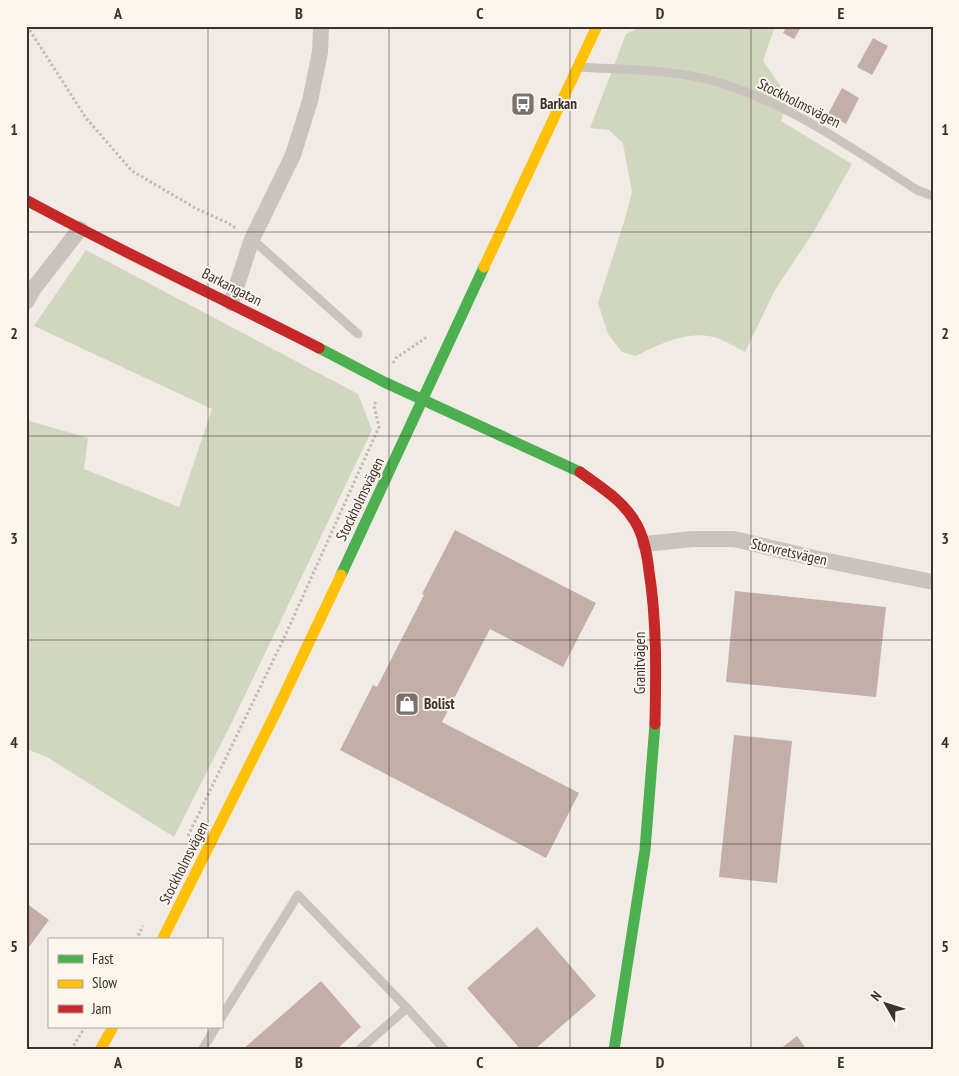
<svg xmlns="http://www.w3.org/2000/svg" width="959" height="1076" font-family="'PT Sans Narrow',sans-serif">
  <rect width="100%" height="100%" fill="#f0ebe5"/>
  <g fill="#d1d6bf">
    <path d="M642,26H654L662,29L669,26H775L763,61L789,98L781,121L852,164L814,231L775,290L745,352C736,348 727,341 717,338C690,329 659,344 636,356L622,352L608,334L598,303L624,222L632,192L623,143L609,130L590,128L626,34Z"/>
    <polygon points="86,250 358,394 372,430 233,720 174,837 47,757 26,749 26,420 88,438 84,469 179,507 212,409 34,326"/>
  </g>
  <g fill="#c3afa7">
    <polygon points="787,26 794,26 800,29 794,39 783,33"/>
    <polygon points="873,38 888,46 872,75 857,67"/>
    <polygon points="842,88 859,98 846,124 828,114"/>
    <polygon points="455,530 596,603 563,667 490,629 442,722 579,793 546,858 340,750 373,685 377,687 424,595 422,594"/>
    <polygon points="735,591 886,607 876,697 726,682"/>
    <polygon points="734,735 792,741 777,883 719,877"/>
    <polygon points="26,903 49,920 26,951"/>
    <polygon points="537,927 596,996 534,1050 521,1050 467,988"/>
    <polygon points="321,981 361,1027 336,1050 242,1050"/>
    <polygon points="797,1036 807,1050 779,1050"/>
  </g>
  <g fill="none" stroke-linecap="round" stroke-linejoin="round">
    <g stroke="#c2bbb6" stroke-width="3" stroke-dasharray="2.5 2.5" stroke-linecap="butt">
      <polyline points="27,26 86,118 132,171 197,209 226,222 237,229"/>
      <polyline points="393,363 396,358 427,337"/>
      <polyline points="188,836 285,636 379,427 374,406 376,401"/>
      <polyline points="136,940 143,926"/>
      <polyline points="71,1050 85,1027"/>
    </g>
    <g stroke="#c9c3be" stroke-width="9">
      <path d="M578,67C625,70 673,69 717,82C791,104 853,149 917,190L933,196"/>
      <polyline points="252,239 358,334"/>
      <polyline points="407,1008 445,1050"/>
      <polyline points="221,1018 298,895 407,1008 359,1050"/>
      <polyline points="202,1050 216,1027"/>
    </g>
    <g stroke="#c9c3be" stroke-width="16">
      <polyline points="26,302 34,288 80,229"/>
      <polyline points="231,303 252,239 293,155 310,101 320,52 321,26"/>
      <polyline points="645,544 692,539 734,539 818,559 933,582"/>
    </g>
    <g stroke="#4caf50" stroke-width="11">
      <polyline points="319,348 384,382 580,472"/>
      <polyline points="341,575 484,267"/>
      <polyline points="614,1050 645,850 655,724"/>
    </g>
    <g stroke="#ffc107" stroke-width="11">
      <polyline points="484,267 597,26"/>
      <polyline points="162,940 275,714 341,575"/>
      <polyline points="100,1050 113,1027"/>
    </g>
    <g stroke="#c62828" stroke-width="11">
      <path d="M26,200C122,252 221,298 319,348"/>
      <path d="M580,472C600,487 621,499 634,520C644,535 647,554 649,571C657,622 656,673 655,724"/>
    </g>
  </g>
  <path fill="none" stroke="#3b302b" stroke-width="1" stroke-opacity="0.55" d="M208,26V940M389,26V1050M570,26V1050M751,26V1050M26,232H933M26,436H933M26,640H933M26,844H933M208,1027V1050"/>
  <defs>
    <g id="bus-square" transform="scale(1.25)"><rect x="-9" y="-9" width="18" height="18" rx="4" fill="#7a716c" stroke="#fbf5ee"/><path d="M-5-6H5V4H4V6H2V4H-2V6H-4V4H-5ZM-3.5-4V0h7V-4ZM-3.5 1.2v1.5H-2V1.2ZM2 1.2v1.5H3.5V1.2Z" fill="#fff"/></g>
    <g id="shop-square" transform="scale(1.25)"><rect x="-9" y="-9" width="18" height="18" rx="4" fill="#7a716c" stroke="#fbf5ee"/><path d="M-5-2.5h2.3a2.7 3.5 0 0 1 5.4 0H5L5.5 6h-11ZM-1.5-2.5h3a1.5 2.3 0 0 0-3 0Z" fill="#fff"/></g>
  </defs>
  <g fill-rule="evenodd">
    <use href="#bus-square" x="523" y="104"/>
    <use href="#shop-square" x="407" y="704"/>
  </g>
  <g text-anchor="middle" stroke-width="4" stroke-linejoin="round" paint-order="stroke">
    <g font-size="15" fill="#3b302b" stroke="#fbf5ee">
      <text transform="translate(799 103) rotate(27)" y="5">Stockholmsvägen</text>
      <text transform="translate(232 287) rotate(27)" y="5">Barkangatan</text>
      <text transform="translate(360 499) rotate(-64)" y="5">Stockholmsvägen</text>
      <text transform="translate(789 552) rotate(13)" y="5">Storvretsvägen</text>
      <text transform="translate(640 663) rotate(-90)" y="5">Granitvägen</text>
      <text transform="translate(184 863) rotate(-63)" y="5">Stockholmsvägen</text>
    </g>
    <g font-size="15" font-weight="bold" fill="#3b302b" stroke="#fbf5ee" text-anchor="start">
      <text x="540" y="109">Barkan</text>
      <text x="424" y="709">Bolist</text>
    </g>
  </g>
  <rect width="959" height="1076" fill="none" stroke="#fbf5ee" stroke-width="55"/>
  <rect x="48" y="938" width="175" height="90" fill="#fbf5ee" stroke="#aea6a0"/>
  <rect x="58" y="955" width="25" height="8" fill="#4caf50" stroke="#aea6a0"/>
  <text x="92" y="964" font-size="15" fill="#3b302b">Fast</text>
  <rect x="58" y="980" width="25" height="8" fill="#ffc107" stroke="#aea6a0"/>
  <text x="92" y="988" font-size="15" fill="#3b302b">Slow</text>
  <rect x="58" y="1005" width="25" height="8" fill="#c62828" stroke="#aea6a0"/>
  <text x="92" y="1014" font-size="15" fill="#3b302b">Jam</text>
  <g transform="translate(886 1004) rotate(309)" stroke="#fbf5ee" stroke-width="4" paint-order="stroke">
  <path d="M0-4L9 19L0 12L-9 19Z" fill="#3b302b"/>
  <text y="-8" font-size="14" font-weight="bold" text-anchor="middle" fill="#3b302b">N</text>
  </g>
  <rect x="28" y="28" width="904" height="1020" fill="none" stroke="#3b302b" stroke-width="2"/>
  <g font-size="16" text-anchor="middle" font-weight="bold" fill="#3b302b">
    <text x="118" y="19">A</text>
    <text x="299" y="19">B</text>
    <text x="480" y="19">C</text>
    <text x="660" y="19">D</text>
    <text x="841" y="19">E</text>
    <text x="14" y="135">1</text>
    <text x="945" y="135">1</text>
    <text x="14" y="339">2</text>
    <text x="945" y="339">2</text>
    <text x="14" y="544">3</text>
    <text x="945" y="544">3</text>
    <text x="14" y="748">4</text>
    <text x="945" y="748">4</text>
    <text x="14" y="952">5</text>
    <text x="945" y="952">5</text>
    <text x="118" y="1068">A</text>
    <text x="299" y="1068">B</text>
    <text x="480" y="1068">C</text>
    <text x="660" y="1068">D</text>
    <text x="841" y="1068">E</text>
  </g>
</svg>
